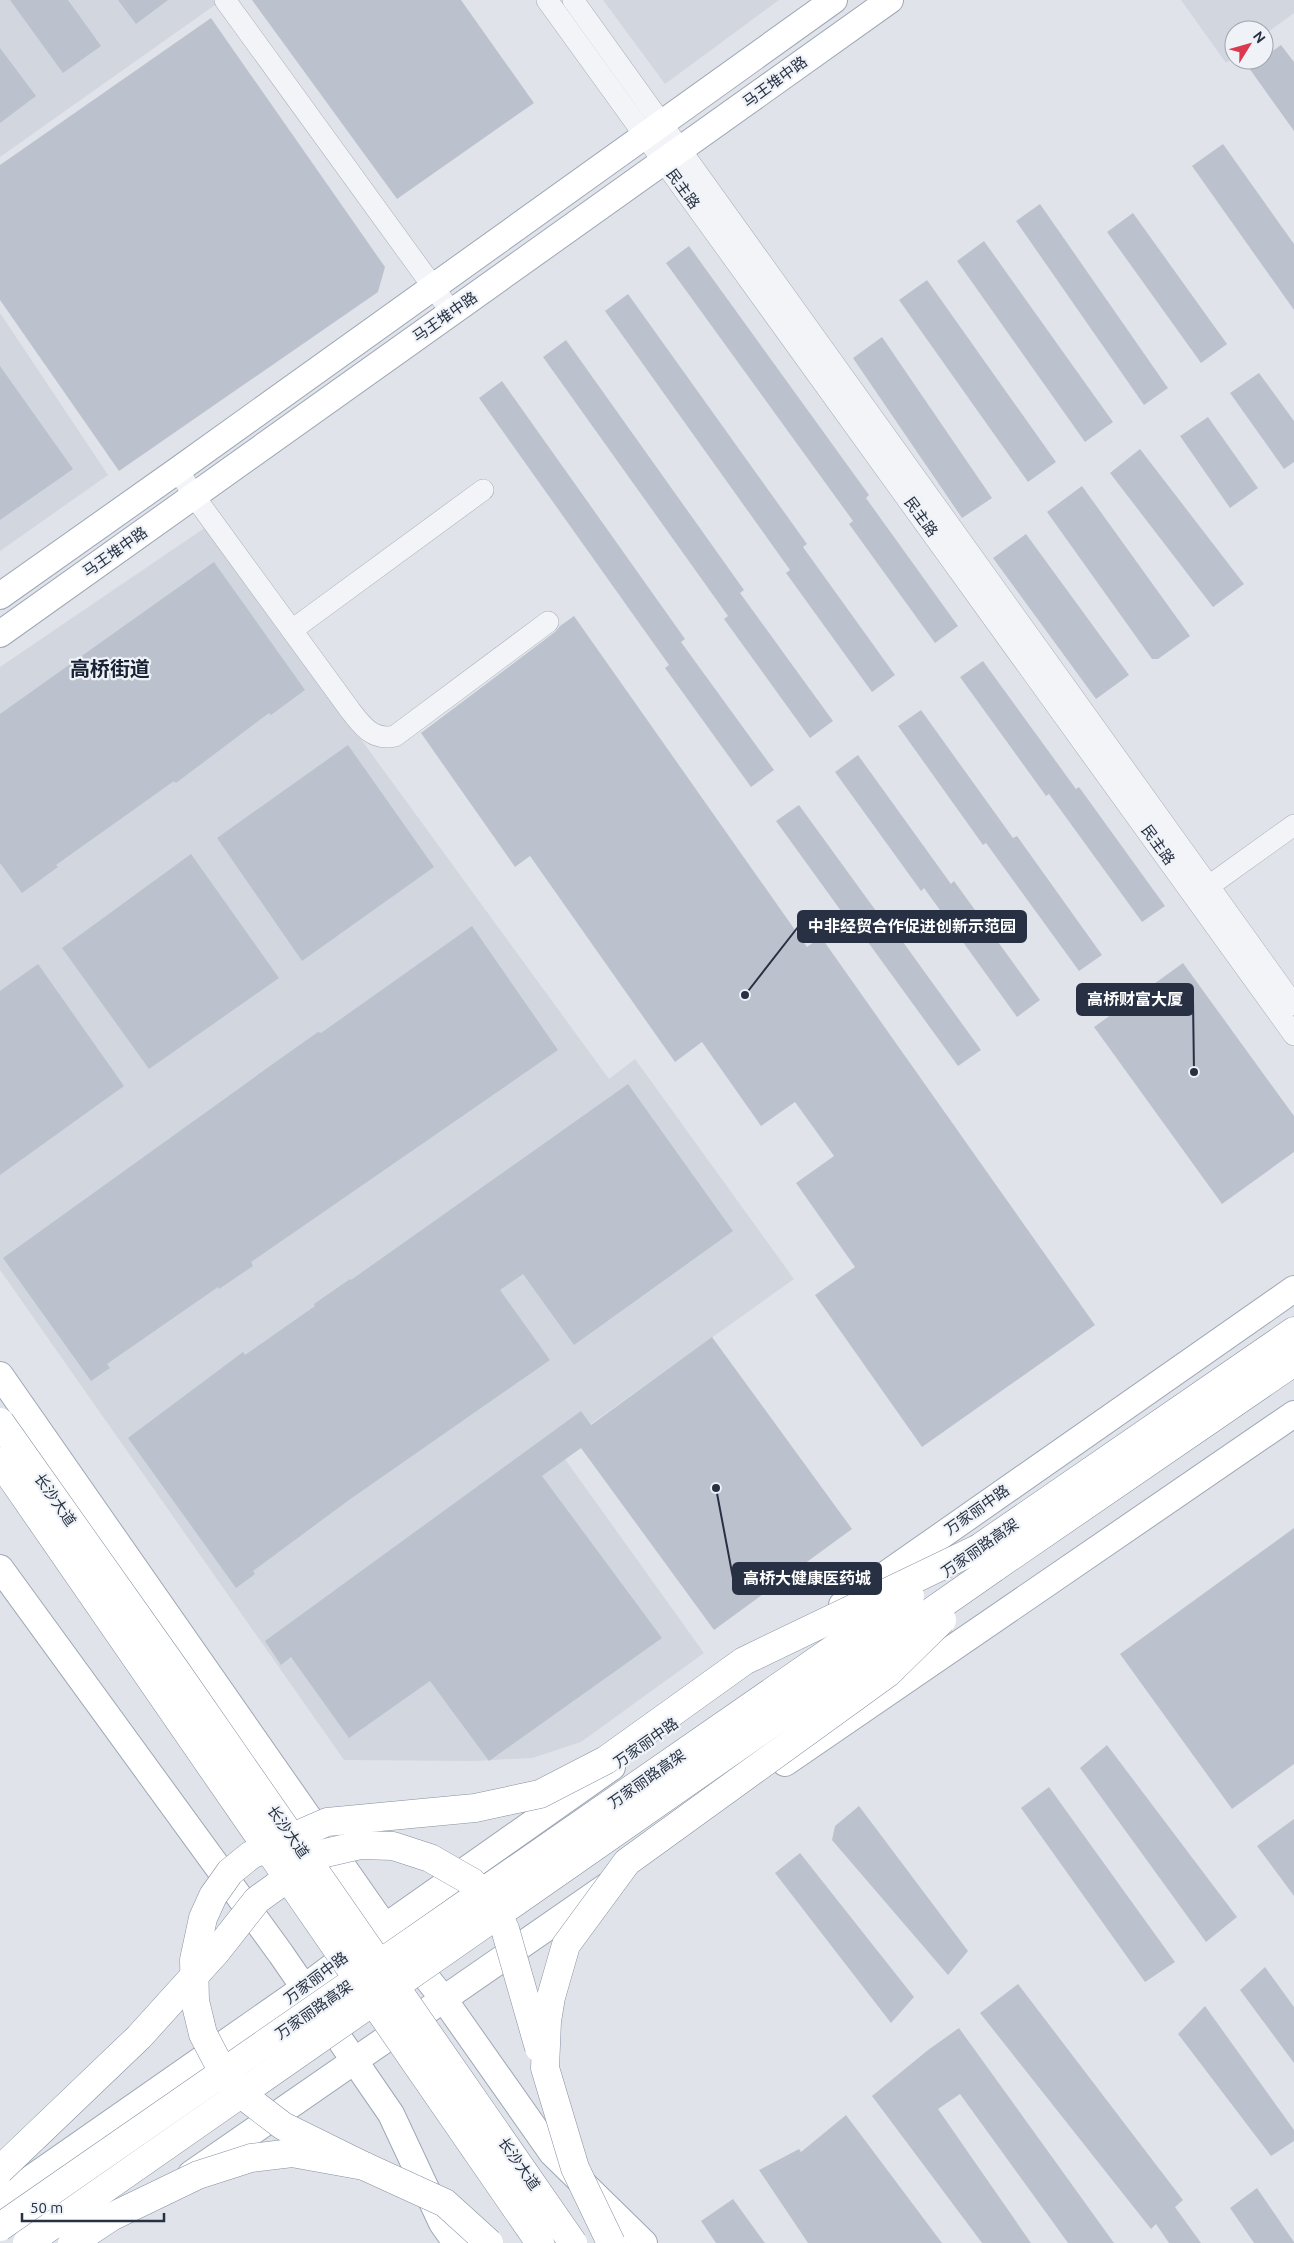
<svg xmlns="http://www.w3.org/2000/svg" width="1294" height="2243" font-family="Ubuntu,'Noto Sans SC',sans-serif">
  <rect width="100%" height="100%" fill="#e0e4ea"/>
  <g fill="#d1d6df">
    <polygon points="0,0 222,0 0,157"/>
    <polygon points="603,0 779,0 665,84"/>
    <polygon points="1181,0 1294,0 1294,13 1264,35 1264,30 1234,30 1234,57 1226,63"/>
    <polygon points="0,313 108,475 0,551"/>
    <polygon points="206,527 609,1079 635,1059 794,1279 557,1448 704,1653 581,1742 532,1758 473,1761 344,1760 0,1270 0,667"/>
  </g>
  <g fill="#bcc2cd">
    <polygon points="10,0 68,0 101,46 63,73"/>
    <polygon points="118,0 168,0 136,24"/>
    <polygon points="252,0 461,0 534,103 397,199"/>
    <polygon points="211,18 385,267 378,292 119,471 0,300 0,165"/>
    <polygon points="1281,45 1294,62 1294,131 1249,68 1260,60 1264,60 1264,57"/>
    <polygon points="0,48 36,96 0,123"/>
    <polygon points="1223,144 1294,244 1294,310 1192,166"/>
    <polygon points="1040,204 1168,388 1144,405 1016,221"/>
    <polygon points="1133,213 1227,344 1201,363 1107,232"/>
    <polygon points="984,241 1113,422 1085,442 957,261"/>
    <polygon points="689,246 869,495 866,498 958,626 935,643 849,524 853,521 666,263"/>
    <polygon points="927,280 1056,462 1028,482 899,300"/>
    <polygon points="628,294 807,544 803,547 895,675 872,692 786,573 790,570 605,311"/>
    <polygon points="882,337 992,498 962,518 853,358"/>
    <polygon points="566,340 744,590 740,593 833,721 810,738 724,619 728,616 543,357"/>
    <polygon points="0,366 73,469 0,520"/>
    <polygon points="1259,373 1294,421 1294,462 1284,469 1230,393"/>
    <polygon points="502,381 685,639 681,642 774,770 751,787 665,668 669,665 479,398"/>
    <polygon points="1208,417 1258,488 1230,508 1180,436"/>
    <polygon points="1140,449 1244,584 1213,607 1110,473"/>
    <polygon points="1082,486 1190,636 1158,659 1152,659 1047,512"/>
    <polygon points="1026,534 1129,675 1096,699 993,558"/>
    <polygon points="214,562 305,690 271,715 269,713 176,783 174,781 56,865 58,867 22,893 0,863 0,714"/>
    <polygon points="574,616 807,947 821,937 1095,1325 922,1447 815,1295 855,1267 796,1183 834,1156 795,1102 761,1126 702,1042 675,1062 530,856 515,867 421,733 555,632 560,626"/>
    <polygon points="983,661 1076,789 1079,787 1165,906 1142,922 1049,794 1046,796 960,677"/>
    <polygon points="921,710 1013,838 1017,836 1102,955 1079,971 986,843 983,845 898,726"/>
    <polygon points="348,745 434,867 302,961 217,838"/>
    <polygon points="858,755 951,884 954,881 1040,1000 1017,1017 924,888 921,891 835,772"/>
    <polygon points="799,805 892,933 895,931 981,1050 958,1066 865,938 862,940 776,821"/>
    <polygon points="191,854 279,978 149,1069 62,948"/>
    <polygon points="472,926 558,1050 251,1262 253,1266 219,1289 218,1287 107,1364 110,1368 91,1381 3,1258 284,1056 318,1032 321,1033"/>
    <polygon points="1183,963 1294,1116 1294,1152 1222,1204 1094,1027"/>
    <polygon points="38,964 124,1086 0,1175 0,991"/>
    <polygon points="628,1084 733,1231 574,1345 523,1274 500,1290 550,1360 349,1500 253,1571 255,1574 236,1588 128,1438 243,1352 245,1355 315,1306 314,1304 350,1279 351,1280"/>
    <polygon points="712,1337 852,1529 714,1630 581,1448 542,1476 662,1638 489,1761 430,1681 349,1738 291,1657 281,1665 265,1641 581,1411 591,1425"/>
    <polygon points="1294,1528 1294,1764 1232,1809 1120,1654"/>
    <polygon points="1107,1745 1237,1917 1206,1942 1080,1768"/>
    <polygon points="1049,1787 1175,1962 1145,1982 1021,1808"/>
    <polygon points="859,1806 968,1951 948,1975 832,1840 835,1826"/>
    <polygon points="1294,1819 1294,1896 1257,1846"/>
    <polygon points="800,1853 914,1997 891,2023 775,1873"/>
    <polygon points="1265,1967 1294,2007 1294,2063 1240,1990"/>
    <polygon points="1018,1984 1183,2200 1175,2207 1201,2243 1169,2243 1156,2224 1151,2229 980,2013"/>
    <polygon points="1205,2006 1294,2130 1294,2141 1271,2156 1178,2034"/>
    <polygon points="959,2028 1114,2243 1068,2243 960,2094 938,2109 1031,2243 982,2243 872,2096 928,2050"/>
    <polygon points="846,2115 942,2243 808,2243 759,2170 799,2149 801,2152"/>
    <polygon points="1257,2188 1294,2242 1294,2243 1254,2243 1230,2208"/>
    <polygon points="733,2199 765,2243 716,2243 701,2221"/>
  </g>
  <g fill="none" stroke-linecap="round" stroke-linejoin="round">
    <g stroke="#a8aeb8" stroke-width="22">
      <g id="minor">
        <polyline points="225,0 452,313"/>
        <polyline points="547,0 1294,1035"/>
        <polyline points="573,0 1294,1005"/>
        <path d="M178,470L194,496L350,710C362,726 373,741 395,736L548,622"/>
        <polyline points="292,630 483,490"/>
        <polyline points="1209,886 1294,825"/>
      </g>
    </g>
    <g stroke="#9ea7b7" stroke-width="28">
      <g id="major">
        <polyline points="0,596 178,470 834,0"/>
        <polyline points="0,634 890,0"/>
        <polyline points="0,1375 385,1927 443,1998 552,2153 644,2243"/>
        <polyline points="0,1568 281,1954 391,2114 442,2223 456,2243"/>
        <polyline points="842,1605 1294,1289"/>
        <polyline points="785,1763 1294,1414"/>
        <polyline points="191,2174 607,1886"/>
        <polyline points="0,2200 304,1988 385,1927 612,1767"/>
      </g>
    </g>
    <g stroke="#8590a2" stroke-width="29">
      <g id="highway">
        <polyline points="979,1548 1294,1331"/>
        <polyline points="994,1568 1294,1362"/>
      </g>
    </g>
    <use href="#minor" stroke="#f3f4f8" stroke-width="21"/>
    <use href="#major" stroke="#fff" stroke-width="26"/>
    <use href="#highway" stroke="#fff" stroke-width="28"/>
    <g stroke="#8590a2" stroke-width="29" stroke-linecap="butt">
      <g id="highway-bridge">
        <polyline points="0,1422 177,1672 573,2243"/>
        <polyline points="0,1461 540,2243"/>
        <polyline points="364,2166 283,2126 249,2100 226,2078 203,2034 195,2001 194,1960 203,1918 213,1896 230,1872 251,1855 327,1822 475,1808 540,1794 606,1760 744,1661 979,1548"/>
        <polyline points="0,2170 139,2037 216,1952 257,1900 321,1854 360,1845 393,1846 430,1858 472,1882 491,1903 505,1929 539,2048"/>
        <polyline points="0,2227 910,1596"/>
        <polyline points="27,2243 994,1568"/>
        <polyline points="72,2243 111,2217 198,2175 251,2158 292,2153 364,2166 445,2203 489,2243"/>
        <polyline points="611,2243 575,2168 545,2068 547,2021 551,1997 566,1945 627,1862 888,1673 942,1620"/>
      </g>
    </g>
    <use href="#highway-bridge" stroke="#fff" stroke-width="28"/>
  </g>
  <g text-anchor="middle" stroke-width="4.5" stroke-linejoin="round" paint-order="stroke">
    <g font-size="15" fill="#273143" stroke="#eff3f7">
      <text transform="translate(775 82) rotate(-36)" y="5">马王堆中路</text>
      <text transform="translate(683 189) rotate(54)" y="5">民主路</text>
      <text transform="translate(445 317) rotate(-35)" y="5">马王堆中路</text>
      <text transform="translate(921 517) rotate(54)" y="5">民主路</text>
      <text transform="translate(115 552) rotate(-35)" y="5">马王堆中路</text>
      <text transform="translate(1158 845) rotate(54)" y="5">民主路</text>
      <text transform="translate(55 1500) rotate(55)" y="5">长沙大道</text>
      <text transform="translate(977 1510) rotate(-35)" y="5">万家丽中路</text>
      <text transform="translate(980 1548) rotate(-35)" y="5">万家丽路高架</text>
      <text transform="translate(646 1743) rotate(-35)" y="5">万家丽中路</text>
      <text transform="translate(647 1779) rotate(-35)" y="5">万家丽路高架</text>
      <text transform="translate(288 1832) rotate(55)" y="5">长沙大道</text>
      <text transform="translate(316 1978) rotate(-37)" y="5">万家丽中路</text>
      <text transform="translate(314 2010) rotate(-35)" y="5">万家丽路高架</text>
      <text transform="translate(519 2164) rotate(55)" y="5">长沙大道</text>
    </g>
    <g font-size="20" font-weight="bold" fill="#192234" stroke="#eff3f7">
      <text x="110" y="676">高桥街道</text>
    </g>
  </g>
  <path fill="none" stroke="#273143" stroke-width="2" d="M745 995L798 927M1194 1072L1193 1000M716 1488L733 1578"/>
  <g fill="#273143" stroke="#eff3f7" stroke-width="2">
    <circle cx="745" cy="995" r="5"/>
    <circle cx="1194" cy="1072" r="5"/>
    <circle cx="716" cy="1488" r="5"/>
  </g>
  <g fill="#273143" stroke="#273143" stroke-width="2">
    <rect x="798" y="911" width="228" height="31" rx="5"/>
    <rect x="1077" y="984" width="116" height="31" rx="5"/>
    <rect x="733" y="1563" width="148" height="31" rx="5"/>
  </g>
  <g font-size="16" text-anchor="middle" font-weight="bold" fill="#fff">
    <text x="912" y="932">中非经贸合作促进创新示范园</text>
    <text x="1135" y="1005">高桥财富大厦</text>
    <text x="807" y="1584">高桥大健康医药城</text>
  </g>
  <g transform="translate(1249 45) rotate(53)"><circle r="24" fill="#eff3f7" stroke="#9fa5af"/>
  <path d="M0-4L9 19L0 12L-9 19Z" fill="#db394f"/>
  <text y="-8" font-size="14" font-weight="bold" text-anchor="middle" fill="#273143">N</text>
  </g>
  <path d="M22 2213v8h142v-8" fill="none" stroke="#273143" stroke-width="2.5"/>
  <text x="30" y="2213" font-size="15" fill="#273143" stroke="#eff3f7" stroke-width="4" paint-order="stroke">50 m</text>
</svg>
